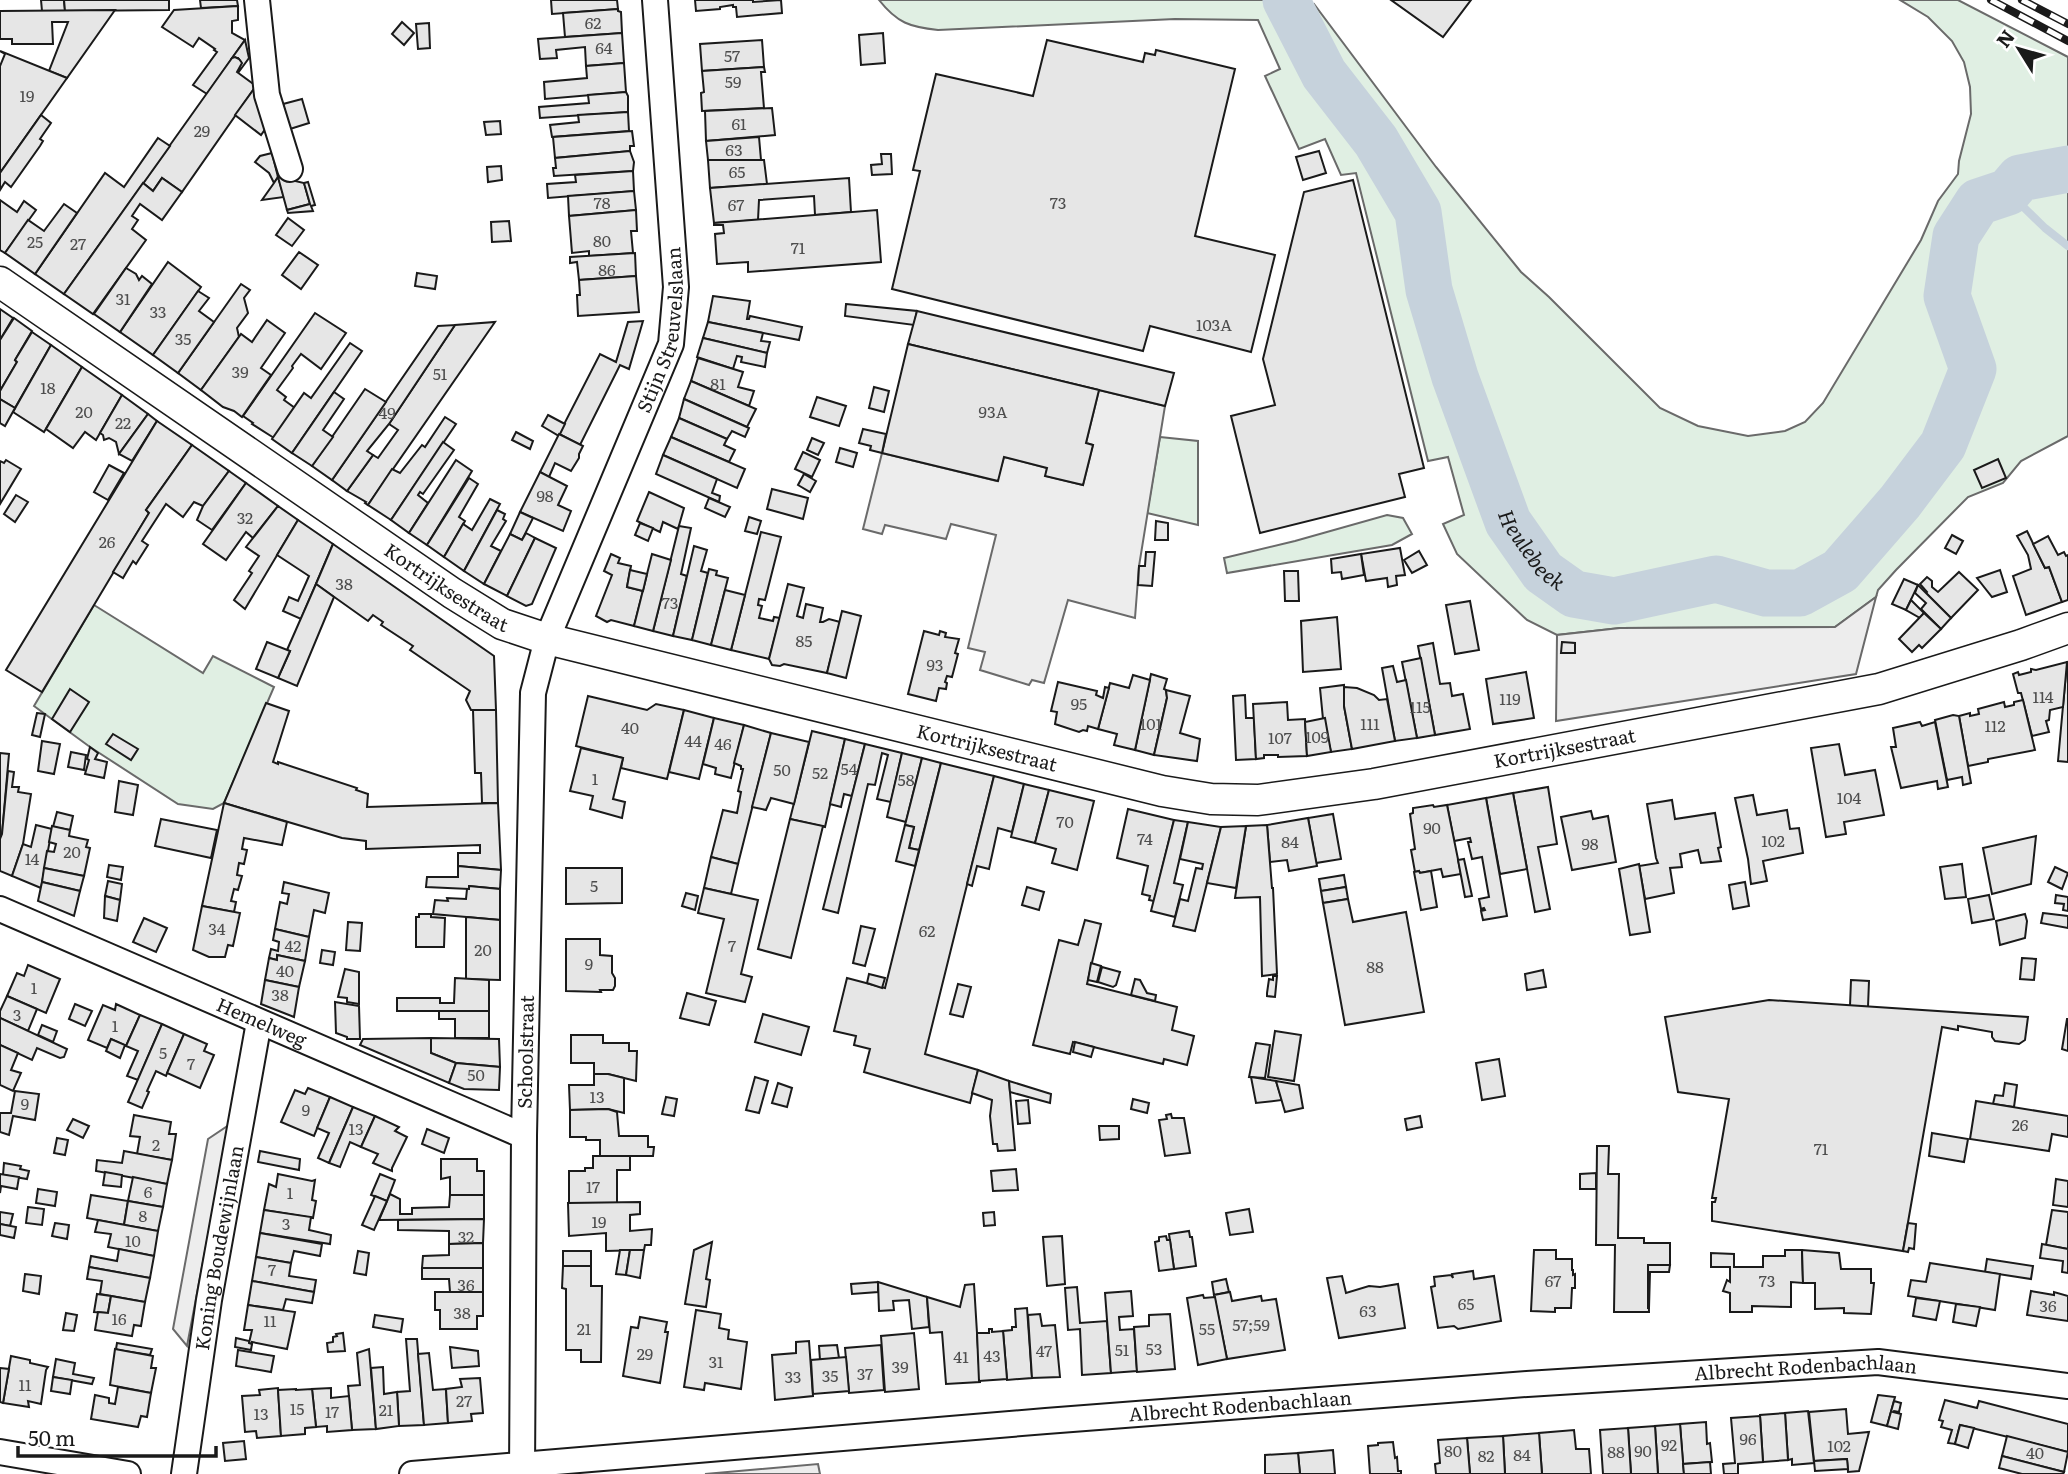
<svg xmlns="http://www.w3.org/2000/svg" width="2068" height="1474" font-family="Literata,serif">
  <rect width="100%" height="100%" fill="#fff"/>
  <g fill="#e0efe3" stroke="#6a6a6a" stroke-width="2">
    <path d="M879,0H1274L1286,13L1325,89L1348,124L1388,178L1420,303L1485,491L1512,544L1557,596L1574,605L1608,610L1705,588L1775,605L1797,601L1815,594L1842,575L1875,547L1919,496L1945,457L1967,408L1982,363L1979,346L1963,305L1956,277L1962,244L1972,225L1991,203L2023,189L2068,178V436L2021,461L2003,483L1968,497L1896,570L1878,590L1876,597L1835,627L1620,628L1557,635L1527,620L1457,554L1443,524L1464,515L1448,457L1428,461L1356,173L1341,175L1325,139L1299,149L1265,76L1280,69L1258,20L1175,19L938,30C910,27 897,23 879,0Z"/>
    <polygon points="1900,0 1958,0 2068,57 2068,156 2026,164 1994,182 1974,198 1955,220 1940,262 1937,291 1943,315 1958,350 1961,365 1949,415 1921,467 1863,539 1823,575 1798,585 1776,585 1719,574 1643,590 1597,595 1574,586 1557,573 1524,539 1493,467 1484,431 1460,362 1429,243 1416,181 1339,81 1300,11 1314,4 1436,167 1521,272 1549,297 1660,408 1698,426 1748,436 1785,431 1805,422 1823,403 1921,240 1938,201 1958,174 1959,161 1971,114 1970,87 1964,62 1952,41 1928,17"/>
    <polygon points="1160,437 1198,441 1198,525 1147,513"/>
    <polygon points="1387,515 1403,518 1412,534 1392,545 1227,573 1224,558 1295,541"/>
    <polygon points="94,605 203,673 213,656 274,687 224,803 213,809 178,804 90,747 34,706"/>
  </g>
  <g fill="#ededed" stroke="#6a6a6a" stroke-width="2">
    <polygon points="1099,390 1165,406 1139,566 1135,618 1068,600 1044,683 1032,680 1029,685 980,670 985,652 968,648 996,535 951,524 946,539 885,525 882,534 863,529 882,453 997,481 1004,457 1047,468 1046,476 1083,485 1093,445 1086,443"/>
    <polygon points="1876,597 1856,674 1556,721 1557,635 1620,628 1835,627"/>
    <polygon points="229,1125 187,1346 173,1329 208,1139"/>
    <polygon points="818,1464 820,1474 705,1474"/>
  </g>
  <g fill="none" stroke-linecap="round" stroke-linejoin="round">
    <polyline stroke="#c6d2dc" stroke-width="8" points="2008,192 2045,228 2068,246"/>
    <path stroke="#c6d2dc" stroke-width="47" id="s1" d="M1286,0L1324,74L1376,141L1418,212L1429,290L1455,377L1508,522L1543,572L1574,594L1614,601L1716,579L1766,593H1800L1840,571L1900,502L1943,445L1973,369L1947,296L1956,236L1978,202L2008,192L2020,178L2068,169"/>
  </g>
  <g fill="#e6e6e6" stroke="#1a1a1a" stroke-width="2">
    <polygon points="41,0 64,0 65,11 42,11"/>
    <polygon points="64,0 169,0 169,10 65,11"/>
    <polygon points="200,0 237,0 238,6 201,8"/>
    <polygon points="551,0 617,0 618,9 552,14"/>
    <polygon points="695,0 753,0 753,2 781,0 782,13 737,17 736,7 733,7 733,5 720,7 720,9 696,11"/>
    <polygon points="1391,0 1471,0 1443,37"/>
    <polygon points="238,6 238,20 232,21 232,33 245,40 207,94 193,85 217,52 214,50 215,49 199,38 193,47 162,27 174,10"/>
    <polygon points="618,9 618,11 621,12 622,33 565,37 563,13"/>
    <polygon points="115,10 67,78 49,71 68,22 52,22 53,44 12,44 12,39 0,39 0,11"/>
    <polygon points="402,22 414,33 404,45 392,34"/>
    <polygon points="429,23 430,48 418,49 416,24"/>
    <polygon points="622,33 624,63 586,66 585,47 556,50 557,58 540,59 538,39"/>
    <polygon points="883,33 885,63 861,65 859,35"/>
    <polygon points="245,40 249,58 238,73 241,62 238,58 232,58"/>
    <polygon points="762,40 764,67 702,71 700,44"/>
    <polygon points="1047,40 1143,62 1145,53 1155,55 1156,50 1235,69 1195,236 1275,255 1251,352 1150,326 1143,351 892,289 920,171 913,170 936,74 1033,96"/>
    <polygon points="0,51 67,78 0,173 0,66 5,54"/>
    <polygon points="235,57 239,59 242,63 237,72 256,86 182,192 162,178 153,191 143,183 232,58"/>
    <polygon points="624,63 626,92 545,99 544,82 587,78 586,66"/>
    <polygon points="764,67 765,72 761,72 764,108 702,111 701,93 704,92 702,71"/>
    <polygon points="256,86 266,128 261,135 235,115"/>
    <polygon points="626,92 628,96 628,112 540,118 539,107 589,103 588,95"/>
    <polygon points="302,99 309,123 290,129 283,104"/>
    <polygon points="772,108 775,135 706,141 705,111"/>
    <polygon points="628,112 629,131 552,137 550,125 579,122 578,115"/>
    <polygon points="41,115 51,123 40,139 43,141 40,146 11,187 5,182 0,190 0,173"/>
    <polygon points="500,121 501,134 486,135 484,122"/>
    <polygon points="632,131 634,146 630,146 630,151 555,158 553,137"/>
    <polygon points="759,137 761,160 708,160 706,141"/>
    <polygon points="158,138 170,146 64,294 35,274 105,173 124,187"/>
    <polygon points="630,151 634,162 633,171 554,176 553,168 556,168 555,158"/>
    <polygon points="1319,151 1326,173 1303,180 1296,157"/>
    <polygon points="272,153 278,177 274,183 269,173 255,162 260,156"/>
    <polygon points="881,154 891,154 892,174 872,175 871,165 882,164"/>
    <polygon points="708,160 764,160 767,184 710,188"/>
    <polygon points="501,166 502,180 488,182 487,167"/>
    <polygon points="633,171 634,191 548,198 547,184 576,182 575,175"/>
    <polygon points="278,177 284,197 262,200 274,183"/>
    <polygon points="278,177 304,183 310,204 287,210"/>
    <polygon points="162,178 182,192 162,220 140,204 132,216 138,220 132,229 146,240 93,314 64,294 143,183 153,191"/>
    <polygon points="849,178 851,212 815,215 814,196 759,200 758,220 714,223 710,188"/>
    <polygon points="1353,180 1424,468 1399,474 1405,497 1260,533 1231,416 1275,405 1263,359 1304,192"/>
    <polygon points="308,182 315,205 311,206 313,211 288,213 287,210 310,204 304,183"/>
    <polygon points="634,191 636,210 569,216 568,196"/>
    <polygon points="0,200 17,212 24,201 36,210 5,253 0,250"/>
    <polygon points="64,204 77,213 35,274 5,253 28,220 44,231"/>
    <polygon points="636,210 637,231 631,231 633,253 589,256 589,251 572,253 569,216"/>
    <polygon points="877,210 881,262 748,272 748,262 717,264 715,234 724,233 723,225 714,225 714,223"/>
    <polygon points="288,218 304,230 292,246 276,235"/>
    <polygon points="509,221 511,241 492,242 491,222"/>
    <polygon points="299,252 318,265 301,289 282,275"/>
    <polygon points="635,253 636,276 579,280 577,262 570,263 570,257"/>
    <polygon points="168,262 201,287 153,355 120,332"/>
    <polygon points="126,268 136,274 139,280 142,276 152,284 120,332 94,314"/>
    <polygon points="417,273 437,276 435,289 415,286"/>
    <polygon points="636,276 639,312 578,316 577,295 580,295 579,280"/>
    <polygon points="241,284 250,290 244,298 248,313 237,328 239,337 201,390 178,373"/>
    <polygon points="198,291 209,298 199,311 214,322 178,373 153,355"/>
    <polygon points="713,296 750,301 747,319 749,319 750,316 802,327 799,340 708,322"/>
    <polygon points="846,304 917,311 914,325 845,316"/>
    <polygon points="0,309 13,318 0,340"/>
    <polygon points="917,311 1174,373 1165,406 908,344"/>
    <polygon points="315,313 346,333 321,369 301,354 292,366 293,368 277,390 286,397 284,400 295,408 274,438 252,424 253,423 243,416"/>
    <polygon points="14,318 32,331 15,360 17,362 0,391 0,340"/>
    <polygon points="267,320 285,333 261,368 271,375 242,417 234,411 223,407 201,390 241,334 252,342"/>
    <polygon points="643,321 629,369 620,365 580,445 559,434 600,354 616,362 628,322"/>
    <polygon points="495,322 368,505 365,503 366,502 347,491 373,455 378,458 398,430 389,424 455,325"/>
    <polygon points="708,322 763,333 761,341 770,342 767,353 703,338"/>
    <polygon points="455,325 389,424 367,451 373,455 347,491 332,480 438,326"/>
    <polygon points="32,332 51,345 15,408 0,399 0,391 17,362 15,360"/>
    <polygon points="703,338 767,353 765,367 741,362 742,357 737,356 733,369 697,357"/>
    <polygon points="350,343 362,351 292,453 272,439 304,393 311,398"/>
    <polygon points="908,344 1099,390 1086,443 1093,445 1083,485 1045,476 1047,468 1004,457 998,481 882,453"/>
    <polygon points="51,345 82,367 44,432 13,412"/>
    <polygon points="698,358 743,372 738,387 754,391 749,406 691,381"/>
    <polygon points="82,367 122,395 96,440 85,432 73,448 46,429"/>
    <polygon points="691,381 756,409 747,427 684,399"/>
    <polygon points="874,387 889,391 884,412 869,408"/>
    <polygon points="365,389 386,402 332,480 312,466"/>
    <polygon points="334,392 344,399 323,430 333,437 312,466 292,453"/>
    <polygon points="122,395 148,414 119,454 116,442 109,438 104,440 103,435 100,433"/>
    <polygon points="817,397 846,406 839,426 810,417"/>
    <polygon points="0,399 15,408 5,426 0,423"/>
    <polygon points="684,399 749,428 745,437 732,431 727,439 679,418"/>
    <polygon points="148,414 157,421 132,461 119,454"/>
    <polygon points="548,415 565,424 559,436 542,426"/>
    <polygon points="445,417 456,424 391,520 368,505 392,469 400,473 422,445 425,447"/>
    <polygon points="679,418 727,439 724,445 735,450 729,462 671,437"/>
    <polygon points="157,421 192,445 146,510 149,513 42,692 6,670"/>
    <polygon points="863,429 886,434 882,453 870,450 871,446 859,443"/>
    <polygon points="516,432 533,441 530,449 512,440"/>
    <polygon points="559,434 583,446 579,454 579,458 571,471 555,463 549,477 540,472"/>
    <polygon points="671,437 745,469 737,488 663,455"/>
    <polygon points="812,438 824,443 818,455 807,450"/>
    <polygon points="443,442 454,450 423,494 420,492 418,495 428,503 409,533 391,520"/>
    <polygon points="192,445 229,471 203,506 194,502 183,517 166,504 142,541 148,545 136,564 133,561 123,578 113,572 149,513 146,510"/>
    <polygon points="840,448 857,453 853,467 836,462"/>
    <polygon points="803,452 820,460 812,477 795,469"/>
    <polygon points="663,455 717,479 712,493 720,496 719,502 656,474"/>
    <polygon points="1998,459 2006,478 1982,488 1974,470"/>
    <polygon points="6,460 21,469 0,504 0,461 4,463"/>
    <polygon points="456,460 472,471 427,545 409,533"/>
    <polygon points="109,465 124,473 108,500 94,492"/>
    <polygon points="229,471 246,483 212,530 197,520 203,506"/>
    <polygon points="540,472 567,486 558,505 571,511 563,531 520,512"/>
    <polygon points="804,474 816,481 810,492 798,485"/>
    <polygon points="469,478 478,484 459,517 465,521 444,557 427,545"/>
    <polygon points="246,483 278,506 253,538 246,532 226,560 203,544"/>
    <polygon points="772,489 808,498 803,519 767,509"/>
    <polygon points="649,492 684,508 678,529 663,522 660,532 637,521"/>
    <polygon points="16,495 28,502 15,522 4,514"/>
    <polygon points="709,498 730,507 725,517 705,508"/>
    <polygon points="490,499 500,504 464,571 444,557 463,524 472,530"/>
    <polygon points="278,506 298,520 245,609 234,600 252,573 249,571 259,556 246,547"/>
    <polygon points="497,510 505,514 503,519 506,521 491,546 501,551 484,584 464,571"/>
    <polygon points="520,512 533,518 522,540 510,534"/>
    <polygon points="749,517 761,521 757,534 745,531"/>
    <polygon points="298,520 333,544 301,619 283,611 289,597 298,601 309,576 277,555"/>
    <polygon points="1156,521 1168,523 1168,540 1155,540"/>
    <polygon points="640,523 653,528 648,541 635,535"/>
    <polygon points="679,526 691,528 681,574 687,576 673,636 653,631"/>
    <polygon points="2027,531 2045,568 2049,567 2062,602 2026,615 2013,576 2031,569 2028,555 2017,536"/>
    <polygon points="761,532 781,537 765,600 759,599 758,605 762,606 759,618 773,621 774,617 780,618 769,659 731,650"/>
    <polygon points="526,533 535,538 507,596 484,584 510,534 522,540"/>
    <polygon points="1952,535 1963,541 1956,554 1945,548"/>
    <polygon points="2048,536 2058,555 2064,552 2066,556 2068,555 2068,600 2062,602 2049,567 2045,568 2033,544"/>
    <polygon points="535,538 556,548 532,604 526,606 507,596"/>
    <polygon points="333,544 494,656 496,710 471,710 466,700 470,691 410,650 413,646 381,625 383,622 373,615 368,621 316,584"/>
    <polygon points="694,546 707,550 701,571 708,573 692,640 673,636"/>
    <polygon points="1400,548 1405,575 1396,576 1397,585 1388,587 1387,578 1366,581 1361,554"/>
    <polygon points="1419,551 1427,565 1412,573 1404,560"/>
    <polygon points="1146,552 1155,552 1152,586 1138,585 1139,566 1145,566"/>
    <polygon points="611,554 620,558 618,563 631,566 627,587 643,591 634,626 611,620 607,622 596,616 612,575 604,571"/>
    <polygon points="652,554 671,560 653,631 634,626"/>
    <polygon points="1361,554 1364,575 1342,579 1341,572 1332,573 1331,559"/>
    <polygon points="709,569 717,571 716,575 728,578 711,645 692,640"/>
    <polygon points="630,570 647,574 643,591 627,587"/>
    <polygon points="2000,570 2007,592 1992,597 1977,578"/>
    <polygon points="1284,571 1298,571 1299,601 1285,601"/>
    <polygon points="1959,572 1978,590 1951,618 1926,593 1927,592 1920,584 1927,577 1932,581 1932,587 1938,592"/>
    <polygon points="1904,579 1918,585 1906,610 1892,604"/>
    <polygon points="316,584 334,597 297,686 278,678 290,651 287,650"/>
    <polygon points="788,584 804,588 797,616 803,618 806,604 823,608 820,622 823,622 829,619 840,622 827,673 784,664 780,666 772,665 769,659"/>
    <polygon points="1918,585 1951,618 1941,629 1921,609 1926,603 1915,593"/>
    <polygon points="725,590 745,595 731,650 711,645"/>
    <polygon points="1911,600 1924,613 1920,618 1906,610"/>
    <polygon points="1470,601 1479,650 1455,654 1446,605"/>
    <polygon points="842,611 861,616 846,678 827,673"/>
    <polygon points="1924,613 1941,629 1922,648 1919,645 1912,652 1899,639"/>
    <polygon points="1337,617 1341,669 1303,672 1301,621"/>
    <polygon points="924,631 939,635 940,631 946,633 945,637 959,639 955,653 958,654 952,677 947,676 945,682 947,683 946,689 939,688 936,701 908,694"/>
    <polygon points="267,642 290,651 278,678 256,669"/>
    <polygon points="1562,642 1575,643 1575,653 1561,653"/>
    <polygon points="1433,643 1440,684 1450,683 1452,696 1463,694 1470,729 1435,735 1418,646"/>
    <polygon points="1421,658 1435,735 1417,738 1402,662"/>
    <polygon points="2067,662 2068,662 2068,762 2058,761"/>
    <polygon points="2067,662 2063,707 2050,710 2049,720 2046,721 2049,732 2032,736 2021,693 2018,693 2013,674 2018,672 2019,675 2031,672 2031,669 2036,670"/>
    <polygon points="1393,666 1397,682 1406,680 1417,738 1395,741 1382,668"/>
    <polygon points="1526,672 1534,718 1493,724 1486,679"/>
    <polygon points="1151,674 1167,679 1164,689 1166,690 1167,698 1154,755 1135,750"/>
    <polygon points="1133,675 1150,680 1135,750 1114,745 1117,734 1098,729 1110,683 1129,688"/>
    <polygon points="1058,682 1097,691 1096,695 1103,698 1105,687 1109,688 1098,729 1088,726 1087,731 1083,730 1079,732 1055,724 1057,712 1051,711"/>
    <polygon points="1344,685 1344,706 1352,749 1331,752 1323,719 1320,688"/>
    <polygon points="1344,687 1357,688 1374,695 1379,700 1387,699 1395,741 1352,749 1344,706"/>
    <polygon points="70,689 89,702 70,732 52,719"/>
    <polygon points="1166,690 1190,696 1180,733 1200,739 1197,761 1154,755 1167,698"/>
    <polygon points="1245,695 1246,718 1254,718 1256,759 1236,760 1233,696"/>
    <polygon points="588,696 647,710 656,704 684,710 667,779 621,768 623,758 576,746"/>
    <polygon points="2023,700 2035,750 1988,759 1988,762 1968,766 1959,716 1970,713 1970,716 1979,714 1978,709 2004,702 2005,707 2014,705 2014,702"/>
    <polygon points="1287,702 1288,720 1305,719 1307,756 1278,757 1278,755 1264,755 1264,758 1256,759 1253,704"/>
    <polygon points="266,703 289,711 273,762 278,764 278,762 357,788 356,790 368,794 367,807 498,803 501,870 458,866 458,853 480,853 480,845 366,849 366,841 342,838 224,803"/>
    <polygon points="473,710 496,710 498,803 482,803 481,773 475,773"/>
    <polygon points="684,710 714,718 699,779 669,772"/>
    <polygon points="37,713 45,714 40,737 32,735"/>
    <polygon points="1953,715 1959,716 1971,783 1963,785 1962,777 1947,780 1935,720"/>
    <polygon points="714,718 744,725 731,778 715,774 716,768 703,764"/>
    <polygon points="1325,718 1331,752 1307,756 1305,722"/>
    <polygon points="1920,722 1922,726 1935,722 1948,787 1938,789 1937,781 1901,788 1891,747 1896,747 1893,728"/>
    <polygon points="744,725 771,733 738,864 711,857 723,810 737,813 741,792 738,791 743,769 741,769 741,766 734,763"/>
    <polygon points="812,731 845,739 825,827 790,819"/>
    <polygon points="771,733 809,742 794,804 771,798 766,810 752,807"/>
    <polygon points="113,734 138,749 131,760 106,744"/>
    <polygon points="845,739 865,744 852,796 844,794 841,807 830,804"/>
    <polygon points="42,741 60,744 54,774 38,771"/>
    <polygon points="865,744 902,753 891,802 877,799 888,755 882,753 875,785 868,784 838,913 823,909"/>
    <polygon points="1839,744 1845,775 1875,770 1884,815 1844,822 1846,834 1826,837 1811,748"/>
    <polygon points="90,747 98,753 95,759 107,762 104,778 85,774 89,760 87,759"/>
    <polygon points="581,748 623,758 613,799 625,802 622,818 590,809 593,796 570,791"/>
    <polygon points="71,752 86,755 84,770 68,767"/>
    <polygon points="0,753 9,754 2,834 0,839"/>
    <polygon points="902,753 922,758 906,822 887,817"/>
    <polygon points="922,758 941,763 919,850 909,848 914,827 905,825"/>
    <polygon points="941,763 994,776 925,1054 978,1070 970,1103 864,1072 870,1049 854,1045 856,1036 834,1031 847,978 885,988"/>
    <polygon points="8,771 14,772 12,787 19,787 18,792 31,794 23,844 12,876 0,871 0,839 2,834"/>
    <polygon points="994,776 1024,784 1012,832 998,828 989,869 977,866 972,886 967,884"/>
    <polygon points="119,781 138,785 133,815 115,812"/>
    <polygon points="1024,784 1049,790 1035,843 1011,837"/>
    <polygon points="1548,787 1557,844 1538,847 1550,909 1535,912 1513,793"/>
    <polygon points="1049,790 1094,801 1077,870 1052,863 1056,849 1035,843"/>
    <polygon points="1513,793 1527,869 1500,874 1486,798"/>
    <polygon points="1753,795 1757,815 1787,810 1790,829 1799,828 1803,853 1763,861 1767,881 1751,884 1748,859 1735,798"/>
    <polygon points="1486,798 1507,916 1483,920 1481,911 1485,910 1484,908 1481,909 1479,899 1489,897 1482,857 1472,859 1468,842 1471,842 1470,838 1454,841 1447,805"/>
    <polygon points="1672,800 1675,819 1715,813 1721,847 1718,848 1721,861 1701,863 1698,850 1680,854 1682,867 1670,868 1674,893 1645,899 1639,866 1658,863 1656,858 1647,804"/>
    <polygon points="224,803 287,822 282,845 244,838 242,849 247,850 244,864 239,863 237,875 242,876 238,890 234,889 231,901 236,902 234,912 202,906"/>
    <polygon points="1433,805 1434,807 1447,805 1461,874 1443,877 1441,869 1420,873 1419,871 1415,872 1411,850 1415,849 1410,814 1413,813 1413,808"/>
    <polygon points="1128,809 1174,820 1154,901 1149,900 1150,896 1142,894 1148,866 1117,858"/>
    <polygon points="1591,811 1593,819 1608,816 1616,862 1572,870 1561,817"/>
    <polygon points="57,812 73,816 70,830 53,827"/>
    <polygon points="1333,814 1341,859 1316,863 1308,818"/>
    <polygon points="1308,818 1317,866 1289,871 1287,860 1270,862 1267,825"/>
    <polygon points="161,819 217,830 211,858 155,846"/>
    <polygon points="790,819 823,826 791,958 758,949"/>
    <polygon points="1174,820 1188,822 1174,883 1183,885 1175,917 1151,911"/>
    <polygon points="1188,822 1221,827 1195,931 1173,926 1180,899 1188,901 1196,868 1202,869 1203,864 1180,859"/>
    <polygon points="36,825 52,829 41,888 12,876 23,844 31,847"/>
    <polygon points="905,825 914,827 909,848 919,850 915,866 896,861"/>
    <polygon points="1267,825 1272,888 1273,888 1277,974 1262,976 1260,897 1235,898 1246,826"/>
    <polygon points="52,826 70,830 69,836 88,840 86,847 90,848 84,876 44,868 47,851 54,852 56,844 49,842"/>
    <polygon points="1246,826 1236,888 1207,883 1221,827"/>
    <polygon points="2036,836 2031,884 1992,894 1983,848"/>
    <polygon points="711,857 738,864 731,894 704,888"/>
    <polygon points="1464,859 1472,896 1465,897 1458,860"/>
    <polygon points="1639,864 1650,932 1630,935 1619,869"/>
    <polygon points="1962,864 1966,897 1945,899 1940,867"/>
    <polygon points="109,865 123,867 121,880 107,877"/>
    <polygon points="458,866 501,870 500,889 469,886 469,889 426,887 427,877 458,877"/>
    <polygon points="2055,867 2068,873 2062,889 2048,882"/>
    <polygon points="44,868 84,876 80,891 42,882"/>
    <polygon points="566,868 622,868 622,903 566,904"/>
    <polygon points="1419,871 1420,873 1431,871 1437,907 1421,910 1414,872"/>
    <polygon points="1344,875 1346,887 1321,891 1319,879"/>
    <polygon points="108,881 122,884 120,900 105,896"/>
    <polygon points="42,882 80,891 74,916 38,901"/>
    <polygon points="284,882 329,893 325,913 314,910 309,937 275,929 280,902 287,904 289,894 282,893"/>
    <polygon points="1745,882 1749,906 1733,909 1729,885"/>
    <polygon points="469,886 500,889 500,920 433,914 435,900 448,901 447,898 466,899 467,889 469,889"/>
    <polygon points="1027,887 1044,892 1039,910 1022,905"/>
    <polygon points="1346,887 1348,899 1323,903 1321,891"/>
    <polygon points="704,888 758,900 741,974 752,977 745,1002 706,993 724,919 698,913"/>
    <polygon points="686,893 698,896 695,910 682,906"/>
    <polygon points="1989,895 1994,919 1972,923 1968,899"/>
    <polygon points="2056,895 2068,897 2068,911 2063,910 2064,904 2055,903"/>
    <polygon points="105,896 120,900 117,921 104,918"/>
    <polygon points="1348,899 1353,922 1406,912 1424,1012 1345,1025 1323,903"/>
    <polygon points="202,906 240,913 233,946 228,945 225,957 209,957 193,950"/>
    <polygon points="2043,913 2068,916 2068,928 2041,923"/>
    <polygon points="419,914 431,914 431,917 445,918 444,947 416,947 416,917 419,917"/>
    <polygon points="2025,914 2027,921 2025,938 2000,945 1996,921"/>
    <polygon points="466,917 500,920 500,980 466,979"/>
    <polygon points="144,918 167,928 156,952 133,942"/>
    <polygon points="1085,920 1101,924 1087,984 1177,1007 1172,1030 1194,1036 1187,1065 1164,1059 1163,1064 1073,1042 1070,1054 1033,1045 1059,940 1078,945"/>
    <polygon points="348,922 362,923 360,951 346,950"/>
    <polygon points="861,926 875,929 865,966 853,963"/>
    <polygon points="275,929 309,937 305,961 277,955 277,960 269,958 271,949 278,951 279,942 273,940"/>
    <polygon points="566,939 600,939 600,955 612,956 612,973 615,978 615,986 613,990 600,990 601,992 566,991"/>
    <polygon points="322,950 335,952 333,965 320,963"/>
    <polygon points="277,955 305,961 299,987 265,980 269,958 277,960"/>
    <polygon points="2022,958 2036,959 2034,980 2020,979"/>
    <polygon points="1091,963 1101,966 1097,982 1088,980"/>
    <polygon points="28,965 60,979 46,1013 7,996 17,973 24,976"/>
    <polygon points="1102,967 1120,972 1116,985 1113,987 1098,982"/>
    <polygon points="345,969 359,972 359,1004 347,1002 347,998 338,997"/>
    <polygon points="1543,970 1546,987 1527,990 1525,974"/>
    <polygon points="869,974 885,978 882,988 867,983"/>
    <polygon points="1273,976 1277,976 1275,997 1267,996 1267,993 1269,979 1273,980"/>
    <polygon points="455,978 489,980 489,1011 397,1011 397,998 440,998 440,1003 454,1003"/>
    <polygon points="1135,979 1140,980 1147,993 1156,995 1155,1001 1131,995"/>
    <polygon points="265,980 299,987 294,1017 261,1004"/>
    <polygon points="1851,980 1869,981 1868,1007 1850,1006"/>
    <polygon points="958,984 971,987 963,1017 950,1014"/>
    <polygon points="687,993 716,1001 709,1025 680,1018"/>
    <polygon points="7,996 37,1009 28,1031 0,1018 0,1011"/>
    <polygon points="1769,1000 2028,1017 2025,1040 2019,1044 1995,1041 1992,1037 1992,1032 1958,1026 1958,1030 1942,1027 1903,1251 1712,1221 1712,1202 1715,1202 1716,1198 1712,1198 1729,1099 1678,1092 1665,1017"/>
    <polygon points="335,1002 359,1006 360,1039 347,1039 347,1037 336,1033"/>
    <polygon points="75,1004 92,1011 85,1026 69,1019"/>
    <polygon points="116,1004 140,1015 126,1046 111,1039 107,1048 88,1040 103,1005 115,1010"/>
    <polygon points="439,1011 489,1011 489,1038 455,1038 455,1019 439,1019"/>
    <polygon points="763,1014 809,1027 801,1055 755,1042"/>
    <polygon points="140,1015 162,1024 138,1080 127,1076 138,1051 126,1046"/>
    <polygon points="0,1018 67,1049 64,1057 60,1058 37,1048 32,1060 0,1045"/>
    <polygon points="2067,1019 2068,1019 2068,1051 2062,1049"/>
    <polygon points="162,1024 184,1034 166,1076 156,1071 147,1091 149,1092 142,1108 128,1102"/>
    <polygon points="42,1025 57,1031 53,1042 38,1035"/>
    <polygon points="1275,1031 1301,1035 1294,1081 1268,1077"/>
    <polygon points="184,1034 207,1044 204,1051 214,1055 200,1088 167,1073"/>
    <polygon points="571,1035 603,1035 603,1043 629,1043 629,1051 637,1051 636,1081 608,1074 594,1074 594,1063 571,1063"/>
    <polygon points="431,1038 499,1039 500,1067 456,1063 431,1053"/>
    <polygon points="431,1038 431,1053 456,1063 449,1083 360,1045 363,1039"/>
    <polygon points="111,1039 125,1045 120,1058 106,1051"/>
    <polygon points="1075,1042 1094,1047 1091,1057 1073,1052"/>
    <polygon points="1256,1043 1270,1045 1265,1078 1249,1077"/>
    <polygon points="0,1045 18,1053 11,1070 21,1073 13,1091 0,1085"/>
    <polygon points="1499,1059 1505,1096 1482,1100 1476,1063"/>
    <polygon points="456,1063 500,1067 499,1090 464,1089 449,1083"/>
    <polygon points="978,1070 1009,1081 1015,1150 998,1151 997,1144 993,1144 990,1116 992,1100 972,1093"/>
    <polygon points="594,1074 608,1074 624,1078 624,1113 608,1109 570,1110 569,1085 594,1085"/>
    <polygon points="755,1077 768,1081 759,1113 746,1110"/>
    <polygon points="1251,1077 1276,1081 1282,1100 1256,1103"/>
    <polygon points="1009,1081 1051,1094 1050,1103 1010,1092"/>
    <polygon points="1276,1081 1299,1085 1303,1108 1285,1112"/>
    <polygon points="778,1083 792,1088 787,1107 772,1103"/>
    <polygon points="2005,1083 2017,1085 2014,1107 1993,1104 1995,1095 2003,1096"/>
    <polygon points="308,1088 330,1097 314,1136 281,1122 295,1090 305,1094"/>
    <polygon points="15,1091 39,1094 35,1120 13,1116 9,1135 0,1132 0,1113 11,1113"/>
    <polygon points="330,1097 353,1107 329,1163 318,1158 329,1133 317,1128"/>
    <polygon points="666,1097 677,1099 674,1116 662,1114"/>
    <polygon points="1133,1099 1149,1103 1147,1113 1131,1109"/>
    <polygon points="1028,1100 1030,1123 1018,1124 1016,1101"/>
    <polygon points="1976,1101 2068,1116 2068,1137 2052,1134 2049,1151 1970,1139"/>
    <polygon points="353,1107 375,1116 361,1147 350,1142 340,1167 329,1163"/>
    <polygon points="608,1109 617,1112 619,1136 648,1136 648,1147 654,1147 653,1156 600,1156 600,1140 586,1140 586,1137 570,1137 570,1110"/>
    <polygon points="1171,1114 1172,1118 1184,1118 1190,1153 1165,1156 1159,1120 1167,1119 1166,1115"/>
    <polygon points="134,1115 171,1122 169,1134 176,1134 172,1160 137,1154 140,1137 130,1136"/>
    <polygon points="375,1116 399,1127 395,1131 407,1137 392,1168 392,1171 373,1163 378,1154 361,1147"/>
    <polygon points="1420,1116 1422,1127 1407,1130 1405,1119"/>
    <polygon points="73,1119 89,1126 83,1138 67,1130"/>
    <polygon points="1099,1126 1119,1126 1119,1139 1100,1140"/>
    <polygon points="427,1129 449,1138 444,1153 422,1144"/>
    <polygon points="1932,1133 1968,1139 1964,1162 1929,1156"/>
    <polygon points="57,1138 68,1140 65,1155 54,1153"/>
    <polygon points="1597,1146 1609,1146 1608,1174 1619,1174 1618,1238 1644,1238 1644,1243 1670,1243 1670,1265 1648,1265 1649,1312 1614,1312 1615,1245 1596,1245"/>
    <polygon points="124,1151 172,1160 167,1184 96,1171 97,1160 122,1163"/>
    <polygon points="260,1151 300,1159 299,1170 258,1162"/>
    <polygon points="593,1156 630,1156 630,1170 617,1170 617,1203 569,1203 569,1171 585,1171 585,1168 593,1168"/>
    <polygon points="441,1159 477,1159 477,1171 484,1171 484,1195 450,1195 450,1177 441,1179"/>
    <polygon points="4,1163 21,1166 20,1169 29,1171 27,1179 3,1175"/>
    <polygon points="1016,1169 1018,1190 993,1191 991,1171"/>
    <polygon points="105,1172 122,1175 121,1187 103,1185"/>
    <polygon points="1596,1173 1596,1189 1580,1189 1580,1174"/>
    <polygon points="0,1174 19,1177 17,1189 1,1186 0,1193"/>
    <polygon points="278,1174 312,1181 315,1180 312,1200 316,1201 313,1218 264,1210 269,1184 276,1187"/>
    <polygon points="380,1174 395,1180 387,1201 371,1195"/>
    <polygon points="133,1177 167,1184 163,1207 128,1201"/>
    <polygon points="2056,1179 2068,1181 2068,1207 2053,1205"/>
    <polygon points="38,1189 57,1192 55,1206 36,1203"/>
    <polygon points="390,1194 400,1199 400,1214 412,1214 412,1208 449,1207 450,1195 484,1195 484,1219 379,1220"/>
    <polygon points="91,1195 128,1201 124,1225 87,1218"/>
    <polygon points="375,1196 387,1201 374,1230 362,1225"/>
    <polygon points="128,1201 163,1207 158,1231 124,1225"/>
    <polygon points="640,1202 640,1214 630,1215 630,1231 652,1229 651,1245 645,1245 644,1250 606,1251 606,1233 569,1236 568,1203"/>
    <polygon points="28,1207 44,1209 42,1225 26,1223"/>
    <polygon points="1249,1209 1253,1232 1230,1235 1226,1213"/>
    <polygon points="264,1210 311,1217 309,1230 331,1235 330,1244 260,1233"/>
    <polygon points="2052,1210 2068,1212 2068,1249 2046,1245"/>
    <polygon points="0,1212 13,1214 10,1226 0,1224"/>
    <polygon points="994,1212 995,1225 984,1226 983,1213"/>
    <polygon points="484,1219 483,1243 449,1244 449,1231 398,1230 398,1220"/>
    <polygon points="98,1220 158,1231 154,1256 108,1247 111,1234 95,1232"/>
    <polygon points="55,1223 69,1225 67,1239 52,1236"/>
    <polygon points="1908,1223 1916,1224 1914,1249 1909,1248 1908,1252 1903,1251"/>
    <polygon points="0,1224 16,1227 14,1238 0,1235"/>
    <polygon points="1189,1231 1190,1237 1192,1237 1196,1266 1174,1269 1169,1234"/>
    <polygon points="260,1233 322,1244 320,1256 294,1251 291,1263 256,1257"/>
    <polygon points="1062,1236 1065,1284 1047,1286 1043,1237"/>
    <polygon points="1166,1236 1167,1240 1170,1240 1174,1269 1159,1271 1155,1242 1159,1241 1159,1237"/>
    <polygon points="712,1242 706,1279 710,1280 706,1307 685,1304 694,1250"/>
    <polygon points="483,1243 483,1268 422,1268 423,1256 449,1255 449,1244"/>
    <polygon points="2042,1244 2068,1249 2068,1273 2062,1272 2063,1261 2040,1258"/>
    <polygon points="119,1249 154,1256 150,1278 89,1267 91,1256 117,1261"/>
    <polygon points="620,1250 630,1250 626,1275 616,1274"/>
    <polygon points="630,1250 644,1250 640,1278 626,1275"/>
    <polygon points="1534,1250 1556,1250 1556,1259 1572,1259 1572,1270 1573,1270 1573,1275 1575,1274 1575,1288 1572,1288 1571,1308 1555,1308 1555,1312 1531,1311"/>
    <polygon points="1785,1250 1802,1250 1803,1283 1791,1282 1791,1307 1752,1306 1752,1312 1730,1312 1730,1293 1723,1291 1727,1280 1730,1282 1730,1267 1711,1267 1711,1253 1734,1254 1734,1267 1763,1267 1763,1256 1785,1256"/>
    <polygon points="1802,1250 1839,1253 1841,1269 1871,1269 1871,1283 1874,1283 1871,1314 1844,1313 1844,1308 1815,1309 1815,1283 1803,1283"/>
    <polygon points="358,1251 369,1253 366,1275 354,1273"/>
    <rect x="563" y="1251" width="28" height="15"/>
    <polygon points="256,1257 291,1263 289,1276 316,1280 314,1292 252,1281"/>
    <polygon points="1987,1259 2033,1266 2031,1279 1985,1272"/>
    <polygon points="1930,1263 2000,1274 1995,1310 1908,1296 1911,1280 1926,1282"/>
    <polygon points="1648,1265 1670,1265 1669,1272 1650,1272 1649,1308 1648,1308"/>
    <polygon points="563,1266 591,1266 591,1286 602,1286 601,1362 581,1362 581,1350 566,1350 566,1289 562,1288"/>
    <polygon points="89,1267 150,1278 145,1302 100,1294 102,1281 87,1279"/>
    <polygon points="422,1268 483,1268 483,1292 450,1292 449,1279 422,1279"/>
    <polygon points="1473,1271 1474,1279 1494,1276 1501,1321 1458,1329 1454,1326 1438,1328 1431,1287 1435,1286 1434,1277 1451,1275 1453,1278 1452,1274"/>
    <polygon points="25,1274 41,1276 39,1294 23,1291"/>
    <polygon points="1342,1276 1346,1293 1369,1286 1380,1287 1398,1284 1405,1328 1339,1338 1327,1278"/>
    <polygon points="1226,1279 1229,1292 1214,1295 1212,1282"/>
    <polygon points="252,1281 314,1292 312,1303 286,1299 283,1310 248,1305"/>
    <polygon points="878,1282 878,1292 852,1294 851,1284"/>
    <polygon points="878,1282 927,1297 929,1327 912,1329 909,1300 893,1301 894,1310 879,1311"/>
    <polygon points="974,1284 980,1382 946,1384 942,1332 930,1333 927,1297 960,1307 965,1285"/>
    <polygon points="1077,1287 1080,1323 1107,1321 1111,1373 1082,1375 1080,1329 1068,1330 1065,1288"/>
    <polygon points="1131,1291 1133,1316 1119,1317 1120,1330 1134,1329 1137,1371 1111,1373 1105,1293"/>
    <polygon points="2031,1291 2054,1295 2054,1292 2068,1296 2068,1321 2027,1315"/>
    <polygon points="435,1292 483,1292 483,1316 477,1316 477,1329 440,1329 440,1310 435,1310"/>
    <polygon points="1230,1292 1232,1301 1261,1296 1262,1301 1276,1299 1285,1350 1227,1359 1214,1295"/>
    <polygon points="97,1294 111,1296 108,1313 94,1312"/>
    <polygon points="1203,1295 1204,1298 1215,1297 1227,1359 1198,1365 1187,1298"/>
    <polygon points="111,1296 145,1302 141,1326 134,1325 132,1336 95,1330 98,1312 108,1313"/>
    <polygon points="1916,1298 1940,1301 1936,1320 1913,1316"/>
    <polygon points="1956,1304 1980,1307 1976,1326 1953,1322"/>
    <polygon points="248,1305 295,1312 287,1349 252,1342 252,1344 249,1343 252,1330 244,1330"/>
    <polygon points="1027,1308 1032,1378 1007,1380 1003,1331 1012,1330 1012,1327 1016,1327 1015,1309"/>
    <polygon points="696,1310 721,1314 719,1328 729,1330 728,1339 747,1342 741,1389 705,1383 704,1390 684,1387"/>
    <polygon points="66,1313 77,1315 74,1331 63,1330"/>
    <polygon points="1040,1314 1042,1326 1055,1325 1060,1377 1032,1378 1028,1315"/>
    <polygon points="1170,1314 1175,1369 1137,1372 1134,1327 1149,1326 1149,1315"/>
    <polygon points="375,1315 403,1319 401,1332 373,1327"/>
    <polygon points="640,1317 667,1322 665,1332 668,1332 660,1383 623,1376 631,1327 638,1328"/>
    <polygon points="989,1329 992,1329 992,1332 1003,1331 1007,1379 979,1381 977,1333 989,1333"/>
    <polygon points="343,1333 345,1351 328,1352 327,1343 333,1342 333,1337 337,1336 336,1334"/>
    <polygon points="914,1333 919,1389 885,1392 881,1336"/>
    <polygon points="236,1338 249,1341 249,1343 252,1344 251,1350 235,1347"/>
    <polygon points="406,1339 417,1339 424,1425 399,1426 397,1392 410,1391"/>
    <polygon points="809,1341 813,1396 775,1400 772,1355 796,1353 796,1342"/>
    <polygon points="117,1343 152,1349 150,1355 118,1350 116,1349"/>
    <polygon points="837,1345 839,1358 820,1360 819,1346"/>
    <polygon points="881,1345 884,1390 849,1393 845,1348"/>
    <polygon points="450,1347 478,1351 479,1366 452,1368"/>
    <polygon points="115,1349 153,1356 151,1368 156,1368 151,1393 110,1385"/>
    <polygon points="369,1349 376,1429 352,1430 348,1386 360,1385 357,1353"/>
    <polygon points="238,1350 274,1356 271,1372 236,1366"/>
    <polygon points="429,1353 433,1390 446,1389 448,1423 424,1425 418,1354"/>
    <polygon points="11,1356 30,1360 30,1363 48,1367 46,1370 41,1404 28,1401 29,1407 3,1403"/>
    <polygon points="846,1357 849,1391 813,1394 811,1360"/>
    <polygon points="56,1359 75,1363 73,1374 94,1378 92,1384 53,1377"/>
    <polygon points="383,1367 384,1394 397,1392 399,1426 376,1429 371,1368"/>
    <polygon points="0,1368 9,1369 3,1403 0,1402"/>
    <polygon points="53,1377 72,1380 70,1394 51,1391"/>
    <polygon points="480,1378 483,1413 471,1414 472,1421 448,1423 446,1389 462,1387 460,1379"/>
    <polygon points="118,1387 151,1393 147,1417 141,1416 138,1427 91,1419 95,1395 109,1398 109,1403 115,1404"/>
    <polygon points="278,1388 281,1436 257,1438 256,1431 245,1432 242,1396 260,1395 259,1390"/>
    <polygon points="331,1388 331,1398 349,1396 352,1430 327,1432 327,1426 316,1427 312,1389"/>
    <polygon points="296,1389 296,1390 312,1389 316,1427 305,1428 305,1434 281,1436 278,1390"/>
    <polygon points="1878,1395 1895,1397 1887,1426 1871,1422"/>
    <polygon points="1945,1400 1977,1408 1979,1401 2068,1424 2068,1452 1960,1425 1955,1444 1948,1443 1952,1430 1941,1427 1943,1421 1939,1420"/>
    <polygon points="1894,1401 1901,1403 1899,1412 1894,1411 1893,1412 1901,1414 1898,1429 1887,1426"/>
    <polygon points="1846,1409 1848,1434 1869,1432 1859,1471 1848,1472 1847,1459 1814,1461 1809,1412"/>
    <polygon points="1808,1411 1814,1463 1792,1465 1792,1459 1788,1460 1785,1413"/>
    <polygon points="1785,1413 1788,1460 1763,1462 1760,1415"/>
    <polygon points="1760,1416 1763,1462 1738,1464 1738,1474 1724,1474 1723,1464 1735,1463 1731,1418"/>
    <polygon points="1706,1422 1707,1444 1710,1443 1712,1462 1683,1464 1680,1424"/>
    <polygon points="1680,1424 1684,1474 1658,1474 1655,1426"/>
    <polygon points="1960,1425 1974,1428 1968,1448 1955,1444"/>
    <polygon points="1655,1426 1658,1474 1631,1474 1628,1428"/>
    <polygon points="1628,1428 1631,1474 1603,1474 1600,1430"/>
    <polygon points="1574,1430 1576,1449 1589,1449 1591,1474 1542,1474 1539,1433"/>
    <polygon points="1539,1433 1542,1474 1505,1474 1503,1436"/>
    <polygon points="1503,1436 1505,1474 1470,1474 1467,1438"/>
    <polygon points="2007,1436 2068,1452 2064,1472 2002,1456"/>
    <polygon points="1467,1438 1470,1474 1436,1474 1435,1464 1440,1463 1438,1440"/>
    <polygon points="244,1441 246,1459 225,1461 223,1443"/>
    <polygon points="1393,1442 1395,1458 1397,1457 1398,1471 1401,1471 1401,1474 1370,1474 1368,1446 1378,1445 1378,1443"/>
    <polygon points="1333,1450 1335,1474 1300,1474 1298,1453"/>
    <polygon points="1298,1453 1300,1474 1265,1474 1265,1455"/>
    <polygon points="2002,1456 2064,1472 2063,1474 2022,1474 1999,1468"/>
    <polygon points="1847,1459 1848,1469 1815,1471 1814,1461"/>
    <polygon points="1710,1462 1711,1474 1684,1474 1683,1464"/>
  </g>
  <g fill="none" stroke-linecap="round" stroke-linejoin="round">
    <g stroke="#1a1a1a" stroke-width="28">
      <g id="minor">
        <polyline points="257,0 267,95 290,169"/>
        <path id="s2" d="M0,909L524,1136"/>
        <polyline points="0,1452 128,1474"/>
        <path id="s3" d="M184,1474L209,1300L259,1022"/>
        <path id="s4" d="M412,1474L1046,1421L1527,1384L1878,1362L2068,1386"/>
        <path id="s5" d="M522,1474L524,1136L533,693L547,639L671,344L676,287L655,0"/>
      </g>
    </g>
    <g stroke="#1a1a1a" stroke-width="33">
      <g id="tertiary">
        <path id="s6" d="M0,282L452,593L502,624L547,639L1162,791L1211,799L1258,800L1374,784L1879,689L2021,645L2068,628"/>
      </g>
    </g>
    <use href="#minor" stroke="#fff" stroke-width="24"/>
    <use href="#tertiary" stroke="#fff" stroke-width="30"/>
    <g stroke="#1a1a1a" stroke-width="8">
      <g id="rail">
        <polyline points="1991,0 2068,41"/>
        <polyline points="2022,0 2068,24"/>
      </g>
    </g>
    <use href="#rail" stroke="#fff" stroke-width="5" stroke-dasharray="16" stroke-linecap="butt"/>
  </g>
  <g text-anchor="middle" stroke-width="5" stroke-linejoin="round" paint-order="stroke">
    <g font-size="16" fill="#4d4d4d">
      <text x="593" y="29">62</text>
      <text x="604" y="54">64</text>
      <text x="732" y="62">57</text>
      <text x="733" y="88">59</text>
      <text x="27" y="102">19</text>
      <text x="739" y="130">61</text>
      <text x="202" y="137">29</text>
      <text x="734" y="156">63</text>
      <text x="737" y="178">65</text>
      <text x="602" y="209">78</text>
      <text x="1058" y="209">73</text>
      <text x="736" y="211">67</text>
      <text x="602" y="247">80</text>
      <text x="35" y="248">25</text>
      <text x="78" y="250">27</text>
      <text x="798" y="254">71</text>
      <text x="607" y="276">86</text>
      <text x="123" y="305">31</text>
      <text x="158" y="318">33</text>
      <text x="1214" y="331">103A</text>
      <text x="183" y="345">35</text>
      <text x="240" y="378">39</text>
      <text x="440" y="380">51</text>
      <text x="718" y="390">81</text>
      <text x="48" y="394">18</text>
      <text x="84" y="418">20</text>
      <text x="993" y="418">93A</text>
      <text x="387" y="419">49</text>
      <text x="123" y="429">22</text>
      <text x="545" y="502">98</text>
      <text x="245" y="524">32</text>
      <text x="107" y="548">26</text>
      <text x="344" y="590">38</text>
      <text x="670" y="609">73</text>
      <text x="804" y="647">85</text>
      <text x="935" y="671">93</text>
      <text x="2043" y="703">114</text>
      <text x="1510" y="705">119</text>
      <text x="1079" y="710">95</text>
      <text x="1420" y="713">115</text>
      <text x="1151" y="730">101</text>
      <text x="1370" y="730">111</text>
      <text x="1995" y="732">112</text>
      <text x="630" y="734">40</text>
      <text x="1317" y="743">109</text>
      <text x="1280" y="744">107</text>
      <text x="693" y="747">44</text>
      <text x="723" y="750">46</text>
      <text x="849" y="775">54</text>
      <text x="782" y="776">50</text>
      <text x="820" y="779">52</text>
      <text x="595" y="785">1</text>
      <text x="906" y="786">58</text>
      <text x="1849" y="804">104</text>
      <text x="1065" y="828">70</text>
      <text x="1432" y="834">90</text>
      <text x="1145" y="845">74</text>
      <text x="1773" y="847">102</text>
      <text x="1290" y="848">84</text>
      <text x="1590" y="850">98</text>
      <text x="72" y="858">20</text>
      <text x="32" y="865">14</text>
      <text x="594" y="892">5</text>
      <text x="217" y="935">34</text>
      <text x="927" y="937">62</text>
      <text x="293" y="952">42</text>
      <text x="732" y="952">7</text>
      <text x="483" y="956">20</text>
      <text x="589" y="970">9</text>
      <text x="1375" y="973">88</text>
      <text x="285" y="977">40</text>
      <text x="34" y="994">1</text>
      <text x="280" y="1001">38</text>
      <text x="17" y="1021">3</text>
      <text x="115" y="1032">1</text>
      <text x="163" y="1059">5</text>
      <text x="191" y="1070">7</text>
      <text x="476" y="1081">50</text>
      <text x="597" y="1103">13</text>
      <text x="25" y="1110">9</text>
      <text x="306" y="1116">9</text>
      <text x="2020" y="1131">26</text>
      <text x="356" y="1135">13</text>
      <text x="156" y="1151">2</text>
      <text x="1821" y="1155">71</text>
      <text x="593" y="1193">17</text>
      <text x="148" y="1198">6</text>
      <text x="290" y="1199">1</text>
      <text x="143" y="1222">8</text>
      <text x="599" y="1228">19</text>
      <text x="286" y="1230">3</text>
      <text x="466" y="1243">32</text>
      <text x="133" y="1247">10</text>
      <text x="272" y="1276">7</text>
      <text x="1553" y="1287">67</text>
      <text x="1767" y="1287">73</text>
      <text x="466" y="1291">36</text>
      <text x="1466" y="1310">65</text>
      <text x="2048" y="1312">36</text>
      <text x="1368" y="1317">63</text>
      <text x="462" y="1319">38</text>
      <text x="119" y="1325">16</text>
      <text x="270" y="1327">11</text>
      <text x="1251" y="1331">57;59</text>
      <text x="584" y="1335">21</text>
      <text x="1207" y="1335">55</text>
      <text x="1154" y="1355">53</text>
      <text x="1122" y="1356">51</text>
      <text x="1044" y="1357">47</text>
      <text x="645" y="1360">29</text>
      <text x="992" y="1362">43</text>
      <text x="961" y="1363">41</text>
      <text x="716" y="1368">31</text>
      <text x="900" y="1373">39</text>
      <text x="865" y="1380">37</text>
      <text x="830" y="1382">35</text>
      <text x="793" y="1383">33</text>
      <text x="25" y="1391">11</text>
      <text x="464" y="1407">27</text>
      <text x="297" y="1415">15</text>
      <text x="386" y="1416">21</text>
      <text x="332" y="1418">17</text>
      <text x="261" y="1420">13</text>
      <text x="1748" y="1445">96</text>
      <text x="1669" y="1451">92</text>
      <text x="1839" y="1452">102</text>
      <text x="1453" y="1457">80</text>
      <text x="1643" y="1457">90</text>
      <text x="1616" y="1458">88</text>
      <text x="2035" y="1459">40</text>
      <text x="1522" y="1461">84</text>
      <text x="1486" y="1462">82</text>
    </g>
    <g font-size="19" fill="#1a1a1a" stroke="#fff">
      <text dy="7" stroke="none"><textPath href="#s5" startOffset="1169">Stijn Streuvelslaan</textPath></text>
      <text dy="7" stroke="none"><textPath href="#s6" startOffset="541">Kortrijksestraat</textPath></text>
      <text dy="7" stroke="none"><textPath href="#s6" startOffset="1108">Kortrijksestraat</textPath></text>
      <text dy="7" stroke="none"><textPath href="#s6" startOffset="1696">Kortrijksestraat</textPath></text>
      <text dy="7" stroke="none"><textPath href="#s2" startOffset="285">Hemelweg</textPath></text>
      <text dy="7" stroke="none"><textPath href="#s5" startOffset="422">Schoolstraat</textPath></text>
      <text dy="7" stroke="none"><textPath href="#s3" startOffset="229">Koning Boudewijnlaan</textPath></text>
      <text dy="7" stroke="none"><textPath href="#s4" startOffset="1398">Albrecht Rodenbachlaan</textPath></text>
      <text dy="7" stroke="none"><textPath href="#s4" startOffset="831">Albrecht Rodenbachlaan</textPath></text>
    </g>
    <g font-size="21" font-style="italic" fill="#1a1a1a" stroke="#fff">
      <text dy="7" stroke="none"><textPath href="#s1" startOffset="611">Heulebeek</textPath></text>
    </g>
  </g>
  <g transform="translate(2019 49) rotate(307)" stroke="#ffffff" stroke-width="5" paint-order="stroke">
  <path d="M0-5L12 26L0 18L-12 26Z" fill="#1a1a1a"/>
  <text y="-10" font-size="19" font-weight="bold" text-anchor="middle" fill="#1a1a1a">N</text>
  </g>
  <path d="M18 1446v10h198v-10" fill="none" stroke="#1a1a1a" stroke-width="3.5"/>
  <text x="28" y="1446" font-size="21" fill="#1a1a1a" stroke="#ffffff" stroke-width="5" paint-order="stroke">50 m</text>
</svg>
